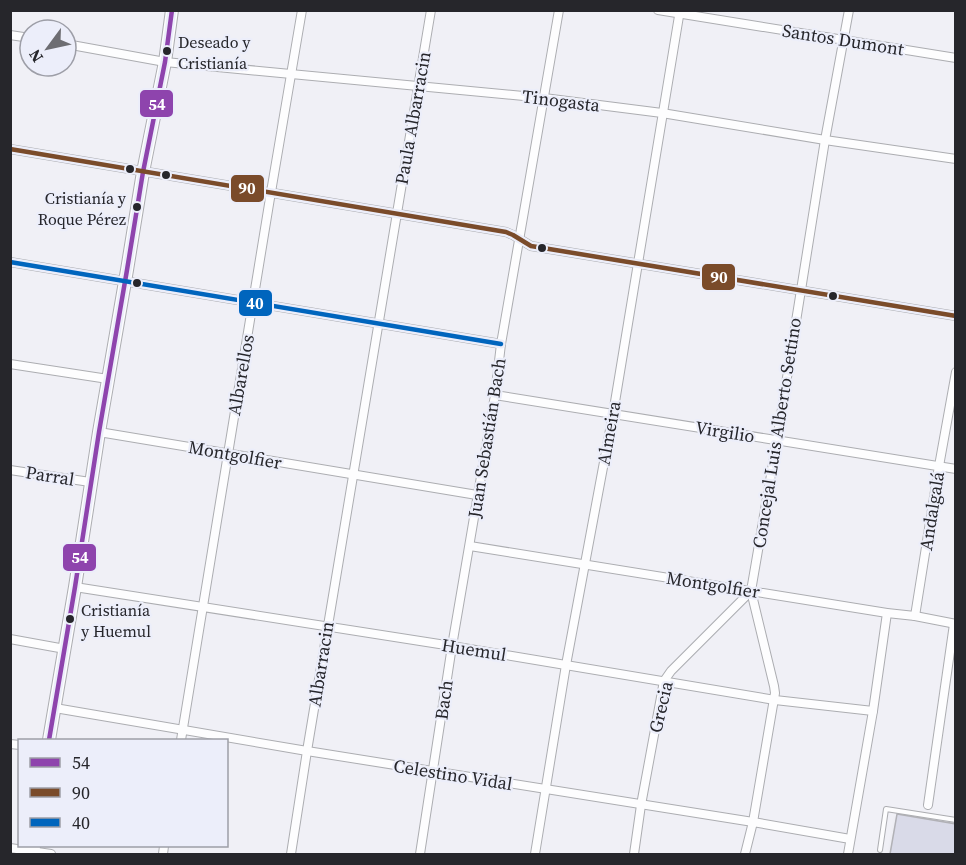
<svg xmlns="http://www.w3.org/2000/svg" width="966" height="865" font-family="'Source Serif 4',serif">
  <defs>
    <filter id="shadow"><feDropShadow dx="4" dy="4" stdDeviation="3" flood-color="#0004"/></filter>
  </defs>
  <rect width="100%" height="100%" fill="#f0f0f6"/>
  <polygon fill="#d9dae8" stroke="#b1b1b6" stroke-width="1.5" filter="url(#shadow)" points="897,814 956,824 956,854 890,854"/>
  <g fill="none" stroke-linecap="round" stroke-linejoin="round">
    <g stroke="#acadb1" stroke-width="6">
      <polyline id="service" points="880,850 886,809 956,820"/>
    </g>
    <g stroke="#acadb1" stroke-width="10">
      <g id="minor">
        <polyline points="658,10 956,58"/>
        <polyline points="10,35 30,38"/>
        <polyline points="66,44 165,62 544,98 662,113 825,140 956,159"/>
        <polyline points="10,149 506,232 513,235 531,246 956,316"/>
        <polyline points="10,262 501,344"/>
        <polyline points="10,364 108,379"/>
        <polyline points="495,395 956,469"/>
        <polyline points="99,432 477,495"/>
        <polyline points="10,470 90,482"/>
        <polyline points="470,546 887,613 915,616 956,624"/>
        <polyline points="75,587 452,646 775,700 873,711"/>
        <polyline points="915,616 939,466 956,372"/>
        <polyline points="10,639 65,649"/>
        <polyline points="55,708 307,751 753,822 850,839"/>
        <polyline points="181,740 271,192 302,10"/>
        <polyline points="10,744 20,745"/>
        <polyline points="928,805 954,624"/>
        <polyline points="10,848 51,854"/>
        <polyline points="163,854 164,846"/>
        <polyline points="291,854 307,751 431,10"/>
        <polyline points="420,854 452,646 495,395 501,344 559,10"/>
        <polyline points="535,854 566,665 613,414 680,10"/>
        <polyline points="634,854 641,805 664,681 671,671 751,591"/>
        <polyline points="745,854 753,822 775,693 774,686 751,591 777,440 825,140 849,10"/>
        <polyline points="848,854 873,711 887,613"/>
      </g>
    </g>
    <g stroke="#acadb1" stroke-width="14">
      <g id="secondary">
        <polyline points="49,740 75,587 99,432 127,270 143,172 165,62 172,10"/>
        <polyline points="33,854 34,846"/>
      </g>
    </g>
    <use href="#service" stroke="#fdfdfe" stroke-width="4"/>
    <use href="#minor" stroke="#fdfdfe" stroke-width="8"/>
    <use href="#secondary" stroke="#fdfdfe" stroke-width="12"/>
    <g stroke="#eceefa" stroke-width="9">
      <polyline id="bus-1" points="49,740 75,587 99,432 127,270 143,172 165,62 172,10"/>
    </g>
    <g stroke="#eceefa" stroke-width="9">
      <polyline id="bus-2" points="10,149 506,232 513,235 531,246 956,316"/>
    </g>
    <g stroke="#eceefa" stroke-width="9">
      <polyline id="bus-3" points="10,262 501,344"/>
    </g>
    <use href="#bus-1" stroke="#8e44ad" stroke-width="4.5"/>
    <use href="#bus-2" stroke="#7a4b2a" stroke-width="4.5"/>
    <use href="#bus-3" stroke="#0065bd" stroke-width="4.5"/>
  </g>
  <g fill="#26262b" stroke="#eceefa" stroke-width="2">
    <circle cx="167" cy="51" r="5"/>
    <circle cx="130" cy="169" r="5"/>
    <circle cx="166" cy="175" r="5"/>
    <circle cx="137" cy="207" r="5"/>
    <circle cx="542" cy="248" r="5"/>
    <circle cx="137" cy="283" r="5"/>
    <circle cx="833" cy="296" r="5"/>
    <circle cx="70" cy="619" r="5"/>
  </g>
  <g text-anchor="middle" stroke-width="4.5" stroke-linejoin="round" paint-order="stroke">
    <g font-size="16" fill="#26262b" stroke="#eceefa" text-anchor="start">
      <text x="178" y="48">Deseado y<tspan x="178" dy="21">Cristianía</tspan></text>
      <text x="126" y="204" text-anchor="end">Cristianía y<tspan x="126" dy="21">Roque Pérez</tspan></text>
      <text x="81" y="616">Cristianía<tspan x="81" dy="21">y Huemul</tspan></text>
    </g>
    <g font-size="18" fill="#26262b" stroke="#eceefa">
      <text transform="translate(843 40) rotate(9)" y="6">Santos Dumont</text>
      <text transform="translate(561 101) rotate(7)" y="6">Tinogasta</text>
      <text transform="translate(413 118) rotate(-80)" y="6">Paula Albarracin</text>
      <text transform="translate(241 375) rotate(-80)" y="6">Albarellos</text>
      <text transform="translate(725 432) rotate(9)" y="6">Virgilio</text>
      <text transform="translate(609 433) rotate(-80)" y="6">Almeira</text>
      <text transform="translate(777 433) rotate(-81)" y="6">Concejal Luis Alberto Settino</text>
      <text transform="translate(487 438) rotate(-81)" y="6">Juan Sebastián Bach</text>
      <text transform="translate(235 455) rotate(10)" y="6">Montgolfier</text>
      <text transform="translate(50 476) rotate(9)" y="6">Parral</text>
      <text transform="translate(932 511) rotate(-81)" y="6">Andalgalá</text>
      <text transform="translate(713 585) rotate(9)" y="6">Montgolfier</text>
      <text transform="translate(474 650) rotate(9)" y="6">Huemul</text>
      <text transform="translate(321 664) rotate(-81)" y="6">Albarracin</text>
      <text transform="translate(444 700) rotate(-82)" y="6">Bach</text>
      <text transform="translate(661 707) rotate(-77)" y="6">Grecia</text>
      <text transform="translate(453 775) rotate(9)" y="6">Celestino Vidal</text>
    </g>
  </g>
  <g stroke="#eceefa" stroke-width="2">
    <rect x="139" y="89" width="35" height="29" rx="6" fill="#8e44ad"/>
    <rect x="230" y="174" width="35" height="29" rx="6" fill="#7a4b2a"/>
    <rect x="701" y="263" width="35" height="28" rx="6" fill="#7a4b2a"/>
    <rect x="238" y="289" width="35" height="28" rx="6" fill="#0065bd"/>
    <rect x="62" y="543" width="35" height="29" rx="6" fill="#8e44ad"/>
  </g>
  <g font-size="16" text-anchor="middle" font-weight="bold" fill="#fff">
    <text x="157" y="110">54</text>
    <text x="247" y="194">90</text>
    <text x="719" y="283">90</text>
    <text x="255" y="309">40</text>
    <text x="80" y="563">54</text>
  </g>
  <rect width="966" height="865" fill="none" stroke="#26262b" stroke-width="24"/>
  <rect x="18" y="739" width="210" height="108" fill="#eceefa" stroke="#9d9ea7" stroke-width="1.5"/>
  <rect x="30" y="758" width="30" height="9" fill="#8e44ad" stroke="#9d9ea7" stroke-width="1.5"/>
  <text x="72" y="769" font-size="18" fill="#26262b">54</text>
  <rect x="30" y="788" width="30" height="9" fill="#7a4b2a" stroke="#9d9ea7" stroke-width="1.5"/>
  <text x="72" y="799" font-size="18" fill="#26262b">90</text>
  <rect x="30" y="818" width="30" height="9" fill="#0065bd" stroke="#9d9ea7" stroke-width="1.5"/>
  <text x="72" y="829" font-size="18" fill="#26262b">40</text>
  <g transform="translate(48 48) rotate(237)"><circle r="28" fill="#eceefa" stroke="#9d9ea7" stroke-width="1.5"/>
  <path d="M0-4.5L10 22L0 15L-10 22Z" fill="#6d6d72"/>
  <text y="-9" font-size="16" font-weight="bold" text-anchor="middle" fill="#26262b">N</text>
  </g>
</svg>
